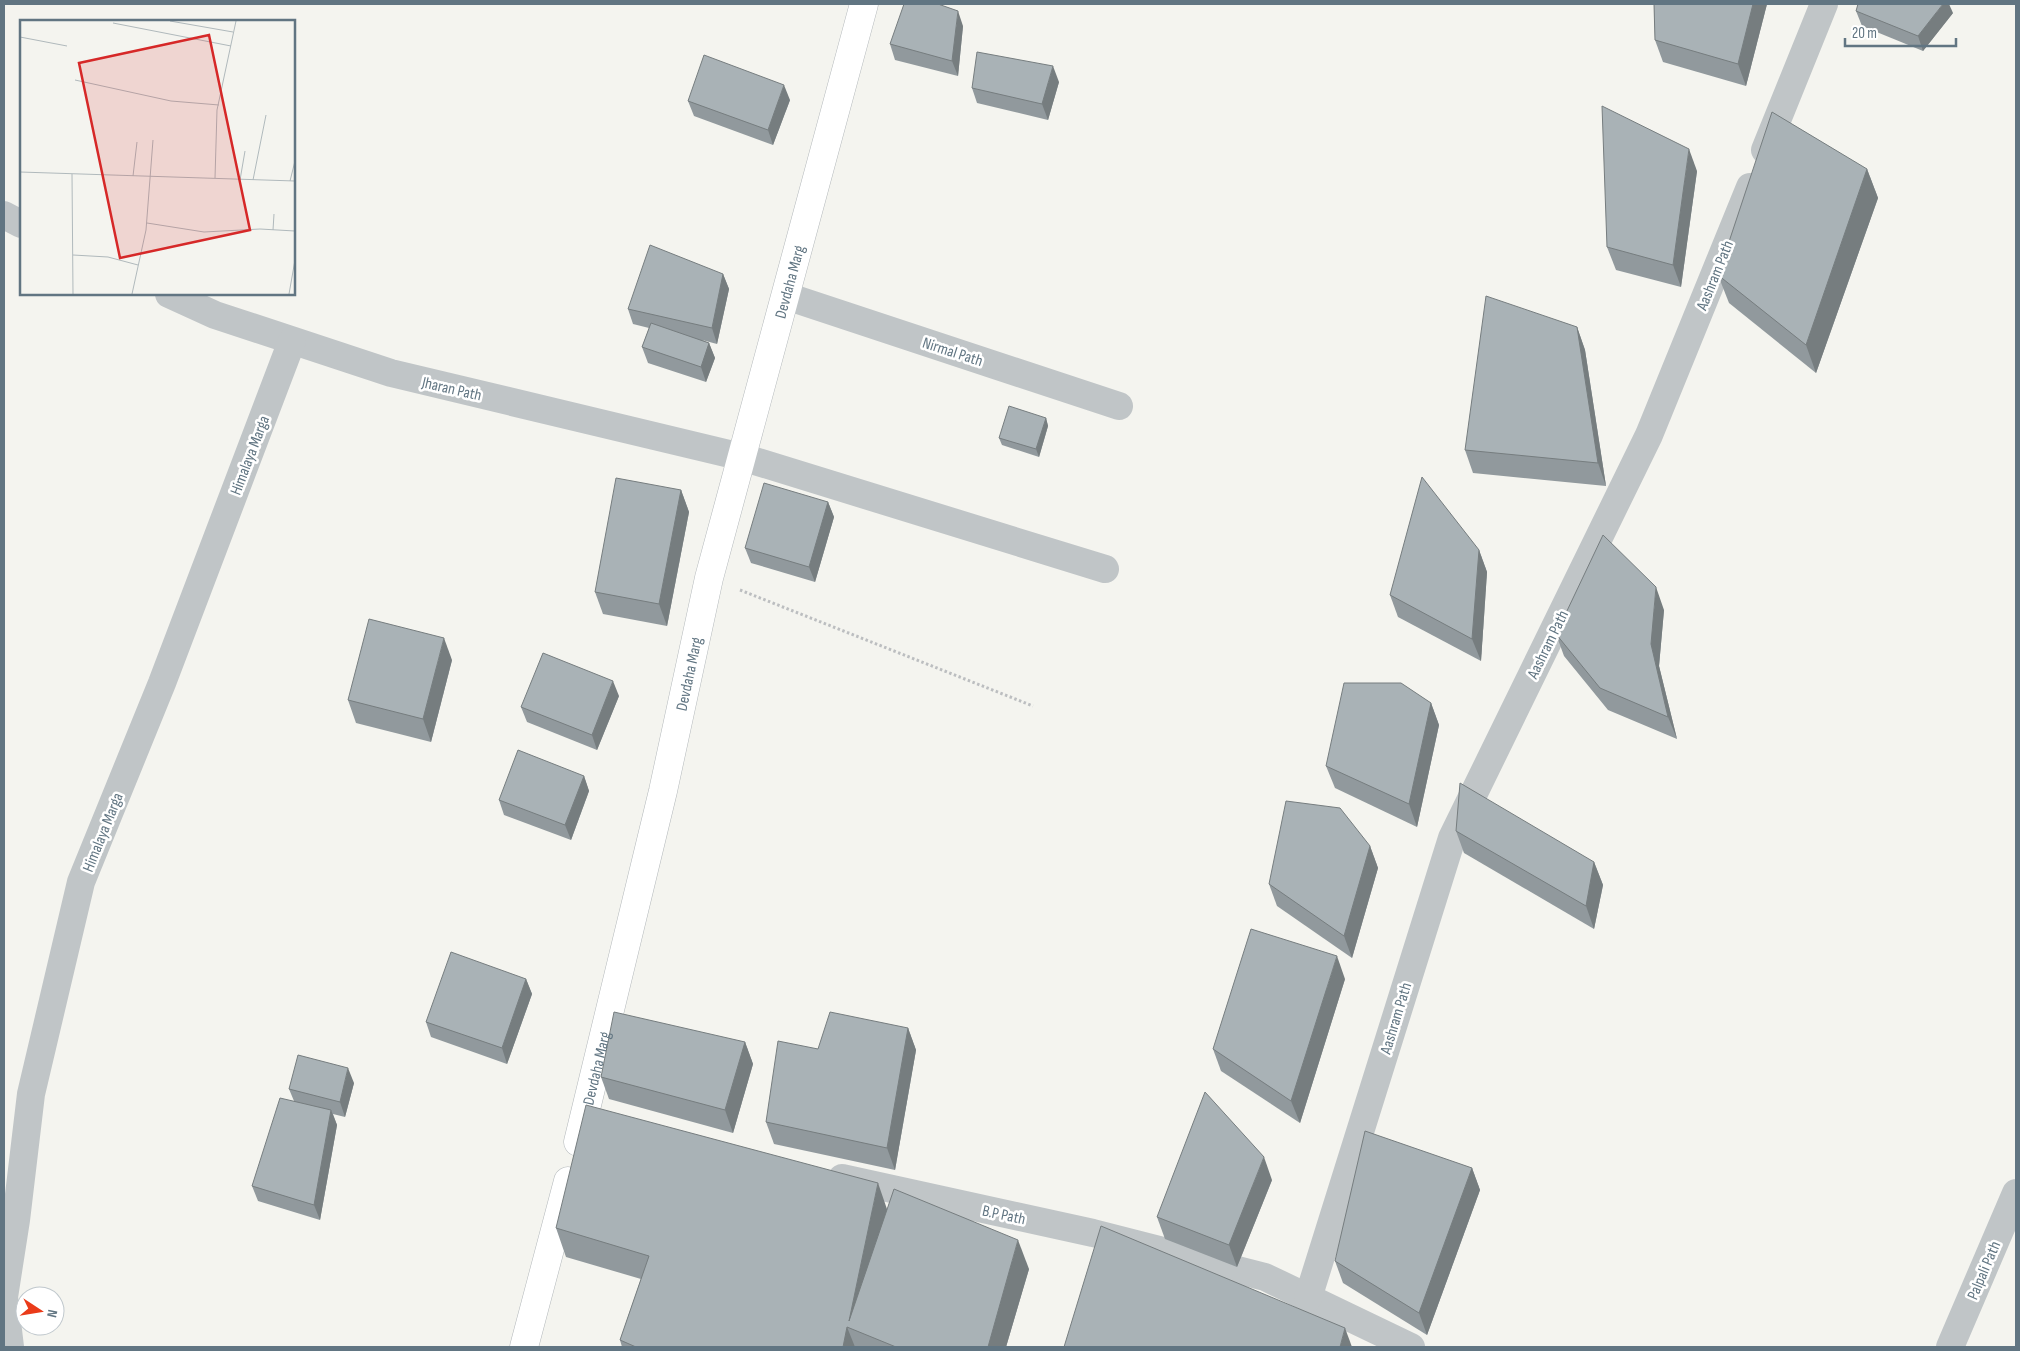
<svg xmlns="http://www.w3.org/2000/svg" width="2020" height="1351" font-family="'Sofia Sans Condensed',sans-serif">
  <rect width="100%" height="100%" fill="#f4f4ef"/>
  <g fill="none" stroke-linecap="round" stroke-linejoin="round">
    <g stroke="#b3b8bb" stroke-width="29">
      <g id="primary">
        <path id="s1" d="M578,1142L663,791L709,578L864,4"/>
        <polyline points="524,1347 568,1181"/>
      </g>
    </g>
    <polyline stroke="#bcbec0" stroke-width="3" stroke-dasharray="2.5 2.5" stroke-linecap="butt" points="740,590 1033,706"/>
    <g stroke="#c0c5c7" stroke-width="28">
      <polyline points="1765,150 1824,4"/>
      <polyline points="4,215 21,224"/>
      <polyline points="169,294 215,315 391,373 742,457 1105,569"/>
      <polyline points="786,296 1119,406"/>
      <polyline points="842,1178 1093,1233 1265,1277 1411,1347"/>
      <polyline points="1308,1298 1452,838 1649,435 1750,187"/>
      <polyline points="10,1347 4,1297 16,1220 31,1094 81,882 162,683 292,341"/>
      <polyline points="1950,1347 2016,1193"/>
    </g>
    <use href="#primary" stroke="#fff" stroke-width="28"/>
  </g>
  <g fill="#91999d">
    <polygon points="1654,4 1767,4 1746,86 1663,62 1655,40"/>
    <polygon points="1856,11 1953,13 1923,51 1862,26"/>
    <polygon points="963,26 958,76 895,60 890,44"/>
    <polygon points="1059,82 1048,120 977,103 972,88"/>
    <polygon points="790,100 773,145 694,116 688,101"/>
    <polygon points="1867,169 1878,198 1816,373 1729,303 1718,275"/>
    <polygon points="1697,171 1681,287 1616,270 1607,247"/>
    <polygon points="723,274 729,289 717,344 702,340 709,343 715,358 706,382 648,363 642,347 649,328 633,324 628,309"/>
    <polygon points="1577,327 1585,350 1606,486 1473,473 1465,450"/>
    <polygon points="1046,418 1048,426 1039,457 1002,445 999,438"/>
    <polygon points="681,490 689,512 667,626 603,614 595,592"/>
    <polygon points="828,502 834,517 815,582 751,563 745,548"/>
    <polygon points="1479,550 1487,572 1481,661 1398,617 1390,595"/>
    <polygon points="1664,610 1659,666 1677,739 1608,710 1564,656 1556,634"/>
    <polygon points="452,660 431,742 356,723 348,700"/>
    <polygon points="619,696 597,750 527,722 521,707"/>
    <polygon points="1431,703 1439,725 1417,827 1335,788 1326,766"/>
    <polygon points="584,776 589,791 571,840 504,815 499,800"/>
    <polygon points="1456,831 1594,862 1603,885 1594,929 1464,853"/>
    <polygon points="1370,846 1378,868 1352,958 1277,906 1269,884"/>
    <polygon points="526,979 532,994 507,1064 431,1037 426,1022"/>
    <polygon points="1345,979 1300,1123 1221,1071 1213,1049"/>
    <polygon points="908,1028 916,1050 895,1170 774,1144 766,1122 818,1049"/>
    <polygon points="745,1042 753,1064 733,1133 609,1099 601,1077"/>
    <polygon points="354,1083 345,1117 333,1114 337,1125 320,1220 258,1201 252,1186 294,1101 289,1089"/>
    <polygon points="1472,1168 1480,1190 1427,1335 1343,1283 1335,1261"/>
    <polygon points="1272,1180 1237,1267 1165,1239 1157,1217"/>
    <polygon points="887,1209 1029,1269 1006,1347 622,1347 620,1340 641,1279 566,1257 556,1228"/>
  </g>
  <g fill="#767d7f">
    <polygon points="1753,4 1767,4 1746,86 1738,64"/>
    <polygon points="1943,4 1949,4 1953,13 1923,51 1918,36"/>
    <polygon points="958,11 963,26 958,76 952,61"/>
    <polygon points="1053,66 1059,82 1048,120 1042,104"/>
    <polygon points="784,85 790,100 773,145 768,130"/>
    <polygon points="1689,149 1697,171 1681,287 1673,265"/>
    <polygon points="1867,169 1878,198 1816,373 1806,345"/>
    <polygon points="723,274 729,289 717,344 712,328"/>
    <polygon points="1577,327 1585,350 1606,486 1598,463"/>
    <polygon points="709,343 715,358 706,382 701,367"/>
    <polygon points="1046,418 1048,426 1039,457 1036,449"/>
    <polygon points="681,490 689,512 667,626 659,604"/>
    <polygon points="828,502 834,517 815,582 809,567"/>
    <polygon points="1479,550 1487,572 1481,661 1472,639"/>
    <polygon points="1656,587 1664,610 1659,666 1677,739 1668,717 1651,644"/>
    <polygon points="444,638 452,660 431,742 423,719"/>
    <polygon points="613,681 619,696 597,750 592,735"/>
    <polygon points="1431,703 1439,725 1417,827 1409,804"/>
    <polygon points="584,776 589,791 571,840 565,825"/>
    <polygon points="1370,846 1378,868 1352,958 1344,936"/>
    <polygon points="1594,862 1603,885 1594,929 1586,906"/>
    <polygon points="1337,956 1345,979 1300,1123 1291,1101"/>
    <polygon points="526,979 532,994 507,1064 502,1048"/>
    <polygon points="908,1028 916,1050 895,1170 887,1148"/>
    <polygon points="745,1042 753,1064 733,1133 725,1110"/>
    <polygon points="348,1068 354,1083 345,1117 340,1102"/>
    <polygon points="331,1110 337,1125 320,1220 314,1205"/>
    <polygon points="1264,1157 1272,1180 1237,1267 1229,1245"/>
    <polygon points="1472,1168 1480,1190 1427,1335 1419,1313"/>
    <polygon points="878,1183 888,1212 849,1321"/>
    <polygon points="1018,1240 1029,1269 1006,1347 988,1347"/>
    <polygon points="847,1327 855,1347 843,1347"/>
    <polygon points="1345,1328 1352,1347 1340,1347"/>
  </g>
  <g fill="#a9b2b6" stroke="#767d7f">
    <polygon points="904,4 938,4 958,11 952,61 890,44"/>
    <polygon points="1654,4 1753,4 1738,64 1655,40"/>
    <polygon points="1858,4 1943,4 1918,36 1856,11"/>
    <polygon points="977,52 1053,66 1042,104 972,88"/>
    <polygon points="704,55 784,85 768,130 688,101"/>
    <polygon points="1602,106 1689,149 1673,265 1607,247"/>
    <polygon points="1772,112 1867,169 1806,345 1718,275"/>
    <polygon points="650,245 723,274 712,328 628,309"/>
    <polygon points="1486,296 1577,327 1598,463 1465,450"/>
    <polygon points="651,323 709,343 701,367 642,347"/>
    <polygon points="1009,406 1046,418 1036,449 999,438"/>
    <polygon points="1422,477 1479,550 1472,639 1390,595"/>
    <polygon points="616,478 681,490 659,604 595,592"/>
    <polygon points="764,483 828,502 809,567 745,548"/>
    <polygon points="1603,535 1656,587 1651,644 1668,717 1600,688 1556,634"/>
    <polygon points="369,619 444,638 423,719 348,700"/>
    <polygon points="543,653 613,681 592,735 521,707"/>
    <polygon points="1344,683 1401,683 1431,703 1409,804 1326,766"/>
    <polygon points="518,750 584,776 565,825 499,800"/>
    <polygon points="1460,783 1594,862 1586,906 1456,831"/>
    <polygon points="1286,801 1340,808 1370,846 1344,936 1269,884"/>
    <polygon points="1251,929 1337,956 1291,1101 1213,1049"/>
    <polygon points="451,952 526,979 502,1048 426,1022"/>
    <polygon points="614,1012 745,1042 725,1110 601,1077"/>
    <polygon points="830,1012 908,1028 887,1148 766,1122 778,1041 818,1049"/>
    <polygon points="298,1055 348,1068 340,1102 289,1089"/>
    <polygon points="1205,1092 1264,1157 1229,1245 1157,1217"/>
    <polygon points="280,1098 331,1110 314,1205 252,1186"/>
    <polygon points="586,1105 878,1183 849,1321 894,1189 1018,1240 988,1347 896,1347 847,1327 843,1347 636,1347 620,1340 649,1256 556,1228"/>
    <polygon points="1365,1131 1472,1168 1419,1313 1335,1261"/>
    <polygon points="1101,1226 1345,1328 1340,1347 1064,1347"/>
  </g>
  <g text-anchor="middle" stroke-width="5" stroke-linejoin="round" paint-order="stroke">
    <g font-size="16" fill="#617582" stroke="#fff">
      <text transform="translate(1714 275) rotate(-68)" y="6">Aashram Path</text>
      <text dy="6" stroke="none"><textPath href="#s1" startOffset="886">Devdaha Marg</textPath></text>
      <text transform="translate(953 351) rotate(18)" y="6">Nirmal Path</text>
      <text transform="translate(452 388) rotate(13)" y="6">Jharan Path</text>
      <text transform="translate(249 455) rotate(-69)" y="6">Himalaya Marga</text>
      <text transform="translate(1547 644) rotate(-64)" y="6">Aashram Path</text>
      <text dy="6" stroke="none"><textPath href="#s1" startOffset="481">Devdaha Marg</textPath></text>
      <text transform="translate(102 832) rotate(-68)" y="6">Himalaya Marga</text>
      <text transform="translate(1395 1018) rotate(-73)" y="6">Aashram Path</text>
      <text dy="6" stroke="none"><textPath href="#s1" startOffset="76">Devdaha Marg</textPath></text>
      <text transform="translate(1004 1214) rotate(12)" y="6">B.P Path</text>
      <text transform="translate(1983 1270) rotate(-67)" y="6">Palpali Path</text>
    </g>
  </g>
  <g transform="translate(20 20)">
    <rect width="275" height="275" fill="#f4f4ef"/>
    <path fill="none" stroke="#b0b9bc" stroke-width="1" d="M150,1L213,12M93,3L211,26M0,17L47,26M55,60L151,81L199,85M0,152L275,161M52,154L53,274M113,156L117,122M195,158L197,90L216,1M220,160L225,131M233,160L246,95M270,161L275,141M127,203L184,212L240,209L275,211M253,210L254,194M53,235L88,237L118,245M112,274L126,210L133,120M269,274L275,240"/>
    <path fill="#d62828" fill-opacity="0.15" stroke="#d62828" stroke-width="2.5" d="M189,15L230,210L100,238L59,43Z"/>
    <rect width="275" height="275" fill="none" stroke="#617582" stroke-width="2.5"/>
  </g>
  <rect width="2020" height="1351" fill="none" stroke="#617582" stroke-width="10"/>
  <g transform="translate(40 1311) rotate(102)"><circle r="24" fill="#ffffff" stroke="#c0c8cd"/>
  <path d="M0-4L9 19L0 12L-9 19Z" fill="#ea3b19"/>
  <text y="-8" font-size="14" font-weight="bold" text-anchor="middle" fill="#617582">N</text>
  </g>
  <path d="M1845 38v8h111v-8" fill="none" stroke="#617582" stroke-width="2.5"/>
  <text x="1852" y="38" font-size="15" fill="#617582" stroke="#ffffff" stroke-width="4" paint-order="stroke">20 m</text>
</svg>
